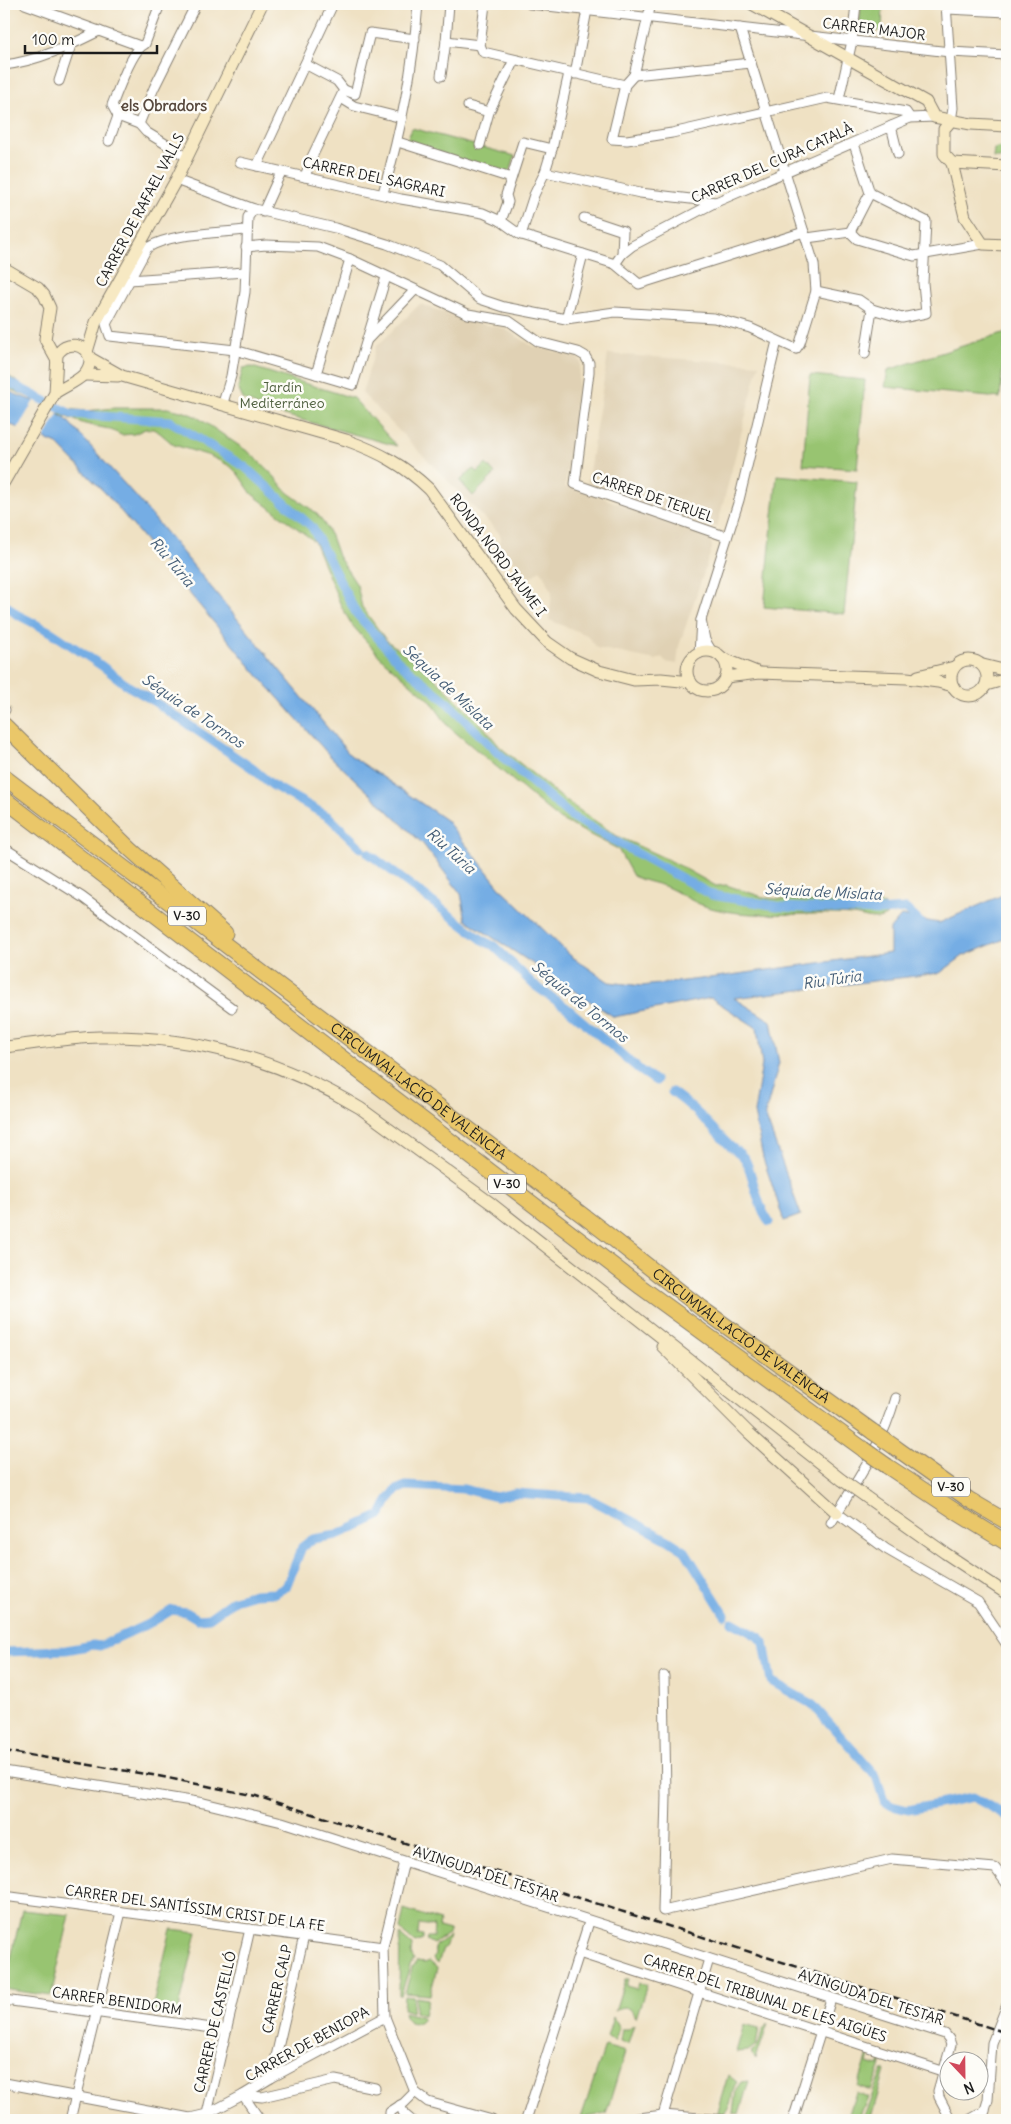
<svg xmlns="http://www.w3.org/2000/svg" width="1011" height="2124" font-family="Delius,sans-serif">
  <rect width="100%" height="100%" fill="#fdfcf7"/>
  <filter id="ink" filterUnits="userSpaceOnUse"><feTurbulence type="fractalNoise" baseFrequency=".02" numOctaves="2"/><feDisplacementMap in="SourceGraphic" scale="10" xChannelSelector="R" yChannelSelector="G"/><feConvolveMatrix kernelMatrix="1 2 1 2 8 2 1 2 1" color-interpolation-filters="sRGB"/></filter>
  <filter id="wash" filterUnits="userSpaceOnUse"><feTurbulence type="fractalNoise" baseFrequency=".0096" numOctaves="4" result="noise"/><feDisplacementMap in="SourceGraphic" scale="20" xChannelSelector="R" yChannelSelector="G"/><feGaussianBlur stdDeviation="1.12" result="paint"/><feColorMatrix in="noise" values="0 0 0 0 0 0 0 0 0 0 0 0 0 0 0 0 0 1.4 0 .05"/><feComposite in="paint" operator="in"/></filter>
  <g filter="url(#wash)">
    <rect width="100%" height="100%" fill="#efe1c3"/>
    <g fill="#e0d1b4">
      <polygon points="420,304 467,321 504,328 532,346 577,357 581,362 565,487 587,492 707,536 711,541 712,548 679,646 677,664 665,662 662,657 656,660 597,648 587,635 549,620 552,592 545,576 540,570 530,578 498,544 501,540 500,534 362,393 376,347"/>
      <polygon points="608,354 759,364 717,527 587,484"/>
    </g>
    <g fill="#98c471" stroke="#5a7046">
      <polygon points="861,4 883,4 882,31 859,30"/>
      <polygon points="412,128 515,156 509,175 406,142"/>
      <polygon points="1007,145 1007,158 993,158 994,149"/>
      <polygon points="1006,332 1000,398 885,387 888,370"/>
      <polygon points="252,367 353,398 397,446 269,411 243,399 238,388 243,368"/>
      <path d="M4,373L35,394L68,409L86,411L114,408H168L185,412L197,417L250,453L274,476L287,492L315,512L322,520L331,536L338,556L357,585L362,607L386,640L422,667L441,684L483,726L500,747L566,801L617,836L673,862L716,886L726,885L766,898L828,903L861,902L878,903L887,907L888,914C878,924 864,916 852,915C805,911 757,920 711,908C695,904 684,895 669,888C658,883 645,882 633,876L618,849L559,819L449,727L430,700L383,660L352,625L342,608L314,541L252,494L238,474L230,466L210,456L174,445L160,433L153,429H145L134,434L121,435L109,429L85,424L61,415L29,397L4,387Z"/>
      <polygon points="810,375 865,380 857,469 803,465"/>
      <polygon points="486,464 495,474 473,496 460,481 473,469 478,472"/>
      <polygon points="777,475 857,482 844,614 764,607"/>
      <polygon points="404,1909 440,1921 439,1927 450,1930 449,1933 433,1944 426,1940 427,1937 433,1937 434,1926 419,1924 418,1935 423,1936 423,1940 415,1943 400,1930"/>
      <polygon points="22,1910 70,1915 51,1996 4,1989"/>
      <polygon points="171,1929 197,1932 178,2013 152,2009"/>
      <polygon points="400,1935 412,1945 411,1954 414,1960 410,1966 401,1995 399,1995"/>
      <polygon points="449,1936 445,1948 443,1948 438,1964 433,1959 435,1954 434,1946"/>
      <polygon points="429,1961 437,1968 430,1995 405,1993 412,1968 417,1962 425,1963"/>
      <path d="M625,1979H628L626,1986L637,1989L639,1983L647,1985L636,2018C632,2007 625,2006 615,2011Z"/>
      <polygon points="404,1996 414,1997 412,2012 403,2009"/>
      <polygon points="416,1997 428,1999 424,2015 415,2012"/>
      <path d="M404,2012L423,2017C420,2023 415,2024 410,2022L405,2016Z"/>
      <polygon points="613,2017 619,2028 615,2040 607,2037"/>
      <polygon points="634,2024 628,2044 620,2041 622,2029 628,2029"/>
      <polygon points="744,2024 759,2028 756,2045 748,2051 736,2052"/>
      <path d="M768,2024L756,2059L751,2053C764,2043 757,2032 768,2024Z"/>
      <polygon points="605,2046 625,2052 606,2114 581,2118"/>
      <polygon points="868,2055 870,2056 868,2063 879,2066 882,2060 883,2061 871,2091 858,2086"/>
      <polygon points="882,2071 885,2071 870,2120 862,2120"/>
      <path d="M728,2075L737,2082C729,2092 735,2105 724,2113L717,2112Z"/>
      <polygon points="749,2081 739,2114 733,2113 736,2089 741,2082"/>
      <polygon points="856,2092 868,2097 858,2120 847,2120"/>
    </g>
    <polygon fill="#74ade4" stroke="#486480" points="4,390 36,402 66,419 139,500 350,755 446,820 502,890 571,956 609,982 642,986 717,977 890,953 890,929 901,916 939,923 1007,893 1007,938 963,956 940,973 734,998 771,1021 779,1063 765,1115 801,1215 784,1221 763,1158 754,1113 762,1064 757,1028 711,998 614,1017 466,920 461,894 423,844 330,756 256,673 109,497 57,444 4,422"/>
    <polygon fill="#efe1c3" points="35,399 59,412 43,441 17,430"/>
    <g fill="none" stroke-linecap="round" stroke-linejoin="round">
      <g stroke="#74ade4" stroke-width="9">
        <polyline points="4,380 71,414 170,421 245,467 312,527 356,613 401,664 444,699 498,753 572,817 712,895 783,907 880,911 906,909 925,927"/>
        <polyline points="4,603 16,614 51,632 102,666 128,686 149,698 252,768 272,785 329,817 361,848"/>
        <polyline points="368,853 484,941 494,946 534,985 567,1008 641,1071 656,1081"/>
        <path d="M672,1092C696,1109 709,1125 729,1145C734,1150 743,1154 746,1161C755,1181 756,1203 769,1222"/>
        <polyline points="732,1622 759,1637 764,1643 771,1681 813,1705 876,1776 884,1801 892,1806 908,1810 973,1797 1007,1816"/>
        <polyline points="4,1652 66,1650 93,1645 100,1646 152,1622 172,1610 186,1612 198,1619 209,1618 234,1600 254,1594 275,1593 286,1587 302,1547 313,1539 337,1535 381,1515 389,1499 396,1490 406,1486 464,1489 496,1497 515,1493 588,1498 668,1540 685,1551 725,1615"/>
      </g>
    </g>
  </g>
  <g filter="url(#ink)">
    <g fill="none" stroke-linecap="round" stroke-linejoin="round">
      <g stroke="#867e70" stroke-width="11">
        <g id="street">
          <polyline points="25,4 140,46"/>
          <path d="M160,4L145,44C132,49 118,91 112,105L118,116L139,124L146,132L187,157"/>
          <polyline points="530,4 950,52 1007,55"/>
          <polyline points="651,4 634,75 625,85 612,139 627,140 672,133 827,98 906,112 910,118"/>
          <polyline points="946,4 953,108 951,121"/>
          <polyline points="947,9 1007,12"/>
          <polyline points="446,41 480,45 483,52 625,85"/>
          <polyline points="480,45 485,4"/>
          <polyline points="305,64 337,81 344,90"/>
          <path d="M4,65C38,61 69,46 99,31"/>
          <polyline points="575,74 587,10"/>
          <polyline points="634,75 751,63"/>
          <polyline points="441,76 446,41 449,4"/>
          <polyline points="59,81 71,45"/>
          <polyline points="341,98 354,106 402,118"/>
          <polyline points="839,99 852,41 856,4"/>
          <polyline points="468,106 489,112"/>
          <polyline points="139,124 154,88 196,4"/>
          <polyline points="891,126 898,154"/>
          <polyline points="109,141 118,116"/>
          <polyline points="398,142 511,178"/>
          <polyline points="480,145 489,112 514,60"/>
          <polyline points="240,162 401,199 483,213 501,221 519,234 615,264 639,284 804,232"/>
          <polyline points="257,166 333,4"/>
          <polyline points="545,172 640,193 716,202"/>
          <polyline points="305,177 311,159 344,90 355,94 370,33 415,39"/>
          <polyline points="176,180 254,209 335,228 387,244 440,265 480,299 504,307 566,319 615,312 714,318 750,328 796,349 800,343 816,291 814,264 740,28"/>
          <path d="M383,193C401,131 413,69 418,4"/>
          <polyline points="263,212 281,172"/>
          <polyline points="584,218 623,231 622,254"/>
          <polyline points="501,221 508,202 506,195 523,142 552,149"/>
          <path d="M246,230C218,233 170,233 147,248L106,324L110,336L235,350L353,385L386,277"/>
          <polyline points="850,232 870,193"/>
          <polyline points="521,235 534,195 545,172 552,149 569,73"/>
          <polyline points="807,238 850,232 857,239 914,256 983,244"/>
          <polyline points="246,247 266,245 318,247 350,259 468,314 509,321 539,342 578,352 585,356 589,363 589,372 575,484 727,537"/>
          <polyline points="615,264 622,254 632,246 716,202 910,118 934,117"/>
          <polyline points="129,280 245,272"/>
          <polyline points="816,291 859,300 872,309 902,318 926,313 923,283 926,221 870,193 854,144"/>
          <polyline points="566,319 583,254"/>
          <polyline points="368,339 414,291"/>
          <polyline points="865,354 872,309"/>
          <polyline points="316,374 350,259"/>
          <polyline points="223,403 231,376 245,292 248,217 254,209"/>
          <polyline points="701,620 739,500 777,341"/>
          <polyline points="699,654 701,620 705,640 712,652"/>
          <polyline points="4,709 5,710"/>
          <polyline points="4,848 82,897 232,1008"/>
          <polyline points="837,1513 886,1549 978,1602 1007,1645"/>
          <path d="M831,1523C857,1480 881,1448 895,1398"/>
          <polyline points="664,1676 666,1796 663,1911 892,1859 995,1868 1007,1884"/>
          <polyline points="4,1771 204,1803 282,1822 945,2034 949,2039 951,2045 938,2091 939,2097 951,2120"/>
          <polyline points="404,1862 383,1947 385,2017 415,2092 428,2102 492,2120"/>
          <polyline points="4,1896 383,1947"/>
          <polyline points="579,1953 942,2071"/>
          <polyline points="4,2000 227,2030"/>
          <polyline points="271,2078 304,1936"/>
          <polyline points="4,2083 190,2118 207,2114 243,2095 262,2097 335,2080 375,2088"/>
          <polyline points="400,2105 404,2114 411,2120"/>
          <polyline points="663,2115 709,1959"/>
          <polyline points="206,2118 250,1929"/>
          <polyline points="70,2120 121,1912"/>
          <polyline points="224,2120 257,2118"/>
          <polyline points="260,2120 243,2095 271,2078 385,2017"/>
          <polyline points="380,2120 383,2120"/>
          <polyline points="390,2120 390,2112 404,2103 415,2092"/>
          <polyline points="526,2120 589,1922"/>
          <polyline points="624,2120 663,2115 724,2120"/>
          <polyline points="793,2120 831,1999"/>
          <polyline points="969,2120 985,2111"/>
          <polyline points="982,2120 988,2100 992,2043 1007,2005"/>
        </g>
      </g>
      <g stroke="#867e70" stroke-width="13">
        <g id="secondary">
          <polyline points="752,4 926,102 934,117 971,124 1007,126"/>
          <polyline points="951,121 944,129 944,154 952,163 965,217 983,244 1007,245"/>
          <polyline points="952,163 1007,166"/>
          <polyline points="4,268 38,288 44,295 50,308 45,339 56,359"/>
          <polyline points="87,352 96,322 176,180 262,4"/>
          <path d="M90,358L122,376L346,440C379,452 404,465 429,489L516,609L547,642L570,658L599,671L634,680L661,679L691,682"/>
          <polyline points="85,375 118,376"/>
          <path d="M4,482L55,393L57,355C66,340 84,343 90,358C91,378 69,383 55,393"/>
          <circle cx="707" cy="671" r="20"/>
          <polyline points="722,658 757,672"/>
          <circle cx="969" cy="678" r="18"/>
          <polyline points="983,665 1007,671"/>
          <polyline points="918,676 954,667"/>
          <polyline points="726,677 759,673 907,678 938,682 953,686"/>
          <polyline points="986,685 1007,679"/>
          <path d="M4,1047C35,1044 67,1038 99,1037C194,1035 278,1059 360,1108L492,1204L842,1480"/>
          <polyline points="662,1346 749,1433 837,1513"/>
          <polyline points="866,1497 945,1553 1007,1594"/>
        </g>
      </g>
      <g stroke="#867e70" stroke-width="17">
        <g id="highway">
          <polyline points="4,725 130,849 225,933"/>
          <path id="s1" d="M4,777L602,1230L701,1308L873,1432"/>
          <polyline points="4,799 641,1287 863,1449"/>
          <polyline points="896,1448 968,1499 1007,1522"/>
          <polyline points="887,1466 958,1513 1007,1543"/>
        </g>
      </g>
      <use href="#street" stroke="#fff" stroke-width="9"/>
      <use href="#secondary" stroke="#f7e9c3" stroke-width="11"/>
      <use href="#highway" stroke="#eac769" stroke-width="15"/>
      <polyline stroke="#1c1c1c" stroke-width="2.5" stroke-dasharray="8 4" stroke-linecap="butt" points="4,1751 158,1776 256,1796 1007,2033"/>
      <g stroke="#867e70" stroke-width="13" stroke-linecap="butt">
        <polyline id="secondary-bridge" points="842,1480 866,1497"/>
      </g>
      <g stroke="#867e70" stroke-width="17" stroke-linecap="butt">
        <g id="highway-bridge">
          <polyline points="873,1432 896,1448"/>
          <polyline points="863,1449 887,1466"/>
        </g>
      </g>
      <use href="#secondary-bridge" stroke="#f7e9c3" stroke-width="11"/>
      <use href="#highway-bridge" stroke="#eac769" stroke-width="15"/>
    </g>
  </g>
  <g text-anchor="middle" stroke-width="5" stroke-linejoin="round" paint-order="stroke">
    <g fill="#fdfcf7" stroke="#605f5e" stroke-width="1">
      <rect x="168" y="906.5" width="38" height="19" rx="4"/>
      <rect x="488" y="1174.5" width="38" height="19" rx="4"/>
      <rect x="932" y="1477.5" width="38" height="19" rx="4"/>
    </g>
    <g font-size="12" font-weight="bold" fill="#1c1c1c">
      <text x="187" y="920">V-30</text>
      <text x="507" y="1188">V-30</text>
      <text x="951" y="1491">V-30</text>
    </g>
    <g font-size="14" fill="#1c1c1c" stroke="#fdfcf7">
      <text transform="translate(874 29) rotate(7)" y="5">CARRER MAJOR</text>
      <text transform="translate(772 163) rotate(-24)" y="5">CARRER DEL CURA CATALÀ</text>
      <text transform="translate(374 177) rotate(12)" y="5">CARRER DEL SAGRARI</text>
      <text transform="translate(140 210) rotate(-62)" y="5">CARRER DE RAFAEL VALLS</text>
      <text transform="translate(653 497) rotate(19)" y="5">CARRER DE TERUEL</text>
      <text transform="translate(498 555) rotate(53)" y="5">RONDA NORD JAUME I</text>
      <text dy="5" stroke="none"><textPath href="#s1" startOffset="520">CIRCUMVAL·LACIÓ DE VALÈNCIA</textPath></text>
      <text dy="5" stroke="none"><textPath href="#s1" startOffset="925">CIRCUMVAL·LACIÓ DE VALÈNCIA</textPath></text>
      <text transform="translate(486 1874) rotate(18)" y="5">AVINGUDA DEL TESTAR</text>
      <text transform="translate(195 1908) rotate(8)" y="5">CARRER DEL SANTÍSSIM CRIST DE LA FE</text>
      <text transform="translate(277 1989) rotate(-77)" y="5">CARRER CALP</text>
      <text transform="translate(871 1997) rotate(18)" y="5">AVINGUDA DEL TESTAR</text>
      <text transform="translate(765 1998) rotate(18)" y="5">CARRER DEL TRIBUNAL DE LES AIGÜES</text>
      <text transform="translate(117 2001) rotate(8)" y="5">CARRER BENIDORM</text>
      <text transform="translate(215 2022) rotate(-77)" y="5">CARRER DE CASTELLÓ</text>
      <text transform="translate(307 2044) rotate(-29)" y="5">CARRER DE BENIOPA</text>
    </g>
    <g font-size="14" fill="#4e5f3e" stroke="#fdfcf7">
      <text x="282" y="392">Jardín<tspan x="282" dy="16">Mediterráneo</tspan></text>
    </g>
    <g font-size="15" font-weight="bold" fill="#58493e" stroke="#fdfcf7">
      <text x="164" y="111">els Obradors</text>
    </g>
    <g font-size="15" font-style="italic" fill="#445d76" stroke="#fdfcf7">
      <text transform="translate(172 562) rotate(50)" y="5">Riu Túria</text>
      <text transform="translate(448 687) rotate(43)" y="5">Séquia de Mislata</text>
      <text transform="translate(193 711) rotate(34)" y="5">Séquia de Tormos</text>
      <text transform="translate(451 851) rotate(42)" y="5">Riu Túria</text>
      <text transform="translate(823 892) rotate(3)" y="5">Séquia de Mislata</text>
      <text transform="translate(832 980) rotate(-8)" y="5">Riu Túria</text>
      <text transform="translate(580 1002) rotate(39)" y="5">Séquia de Tormos</text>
    </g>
  </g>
  <rect width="1011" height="2124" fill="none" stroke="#fdfcf7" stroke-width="20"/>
  <g transform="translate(964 2076) rotate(158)"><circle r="24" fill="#fdfcf7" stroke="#a3a29f"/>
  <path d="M0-4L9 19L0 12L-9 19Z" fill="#d1495b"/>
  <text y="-8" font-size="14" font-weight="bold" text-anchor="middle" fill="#1c1c1c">N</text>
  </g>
  <path d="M25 45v8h132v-8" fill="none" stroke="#1c1c1c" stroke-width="2.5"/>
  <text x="32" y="45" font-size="15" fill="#1c1c1c" stroke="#fdfcf7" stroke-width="4" paint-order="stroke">100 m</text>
</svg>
